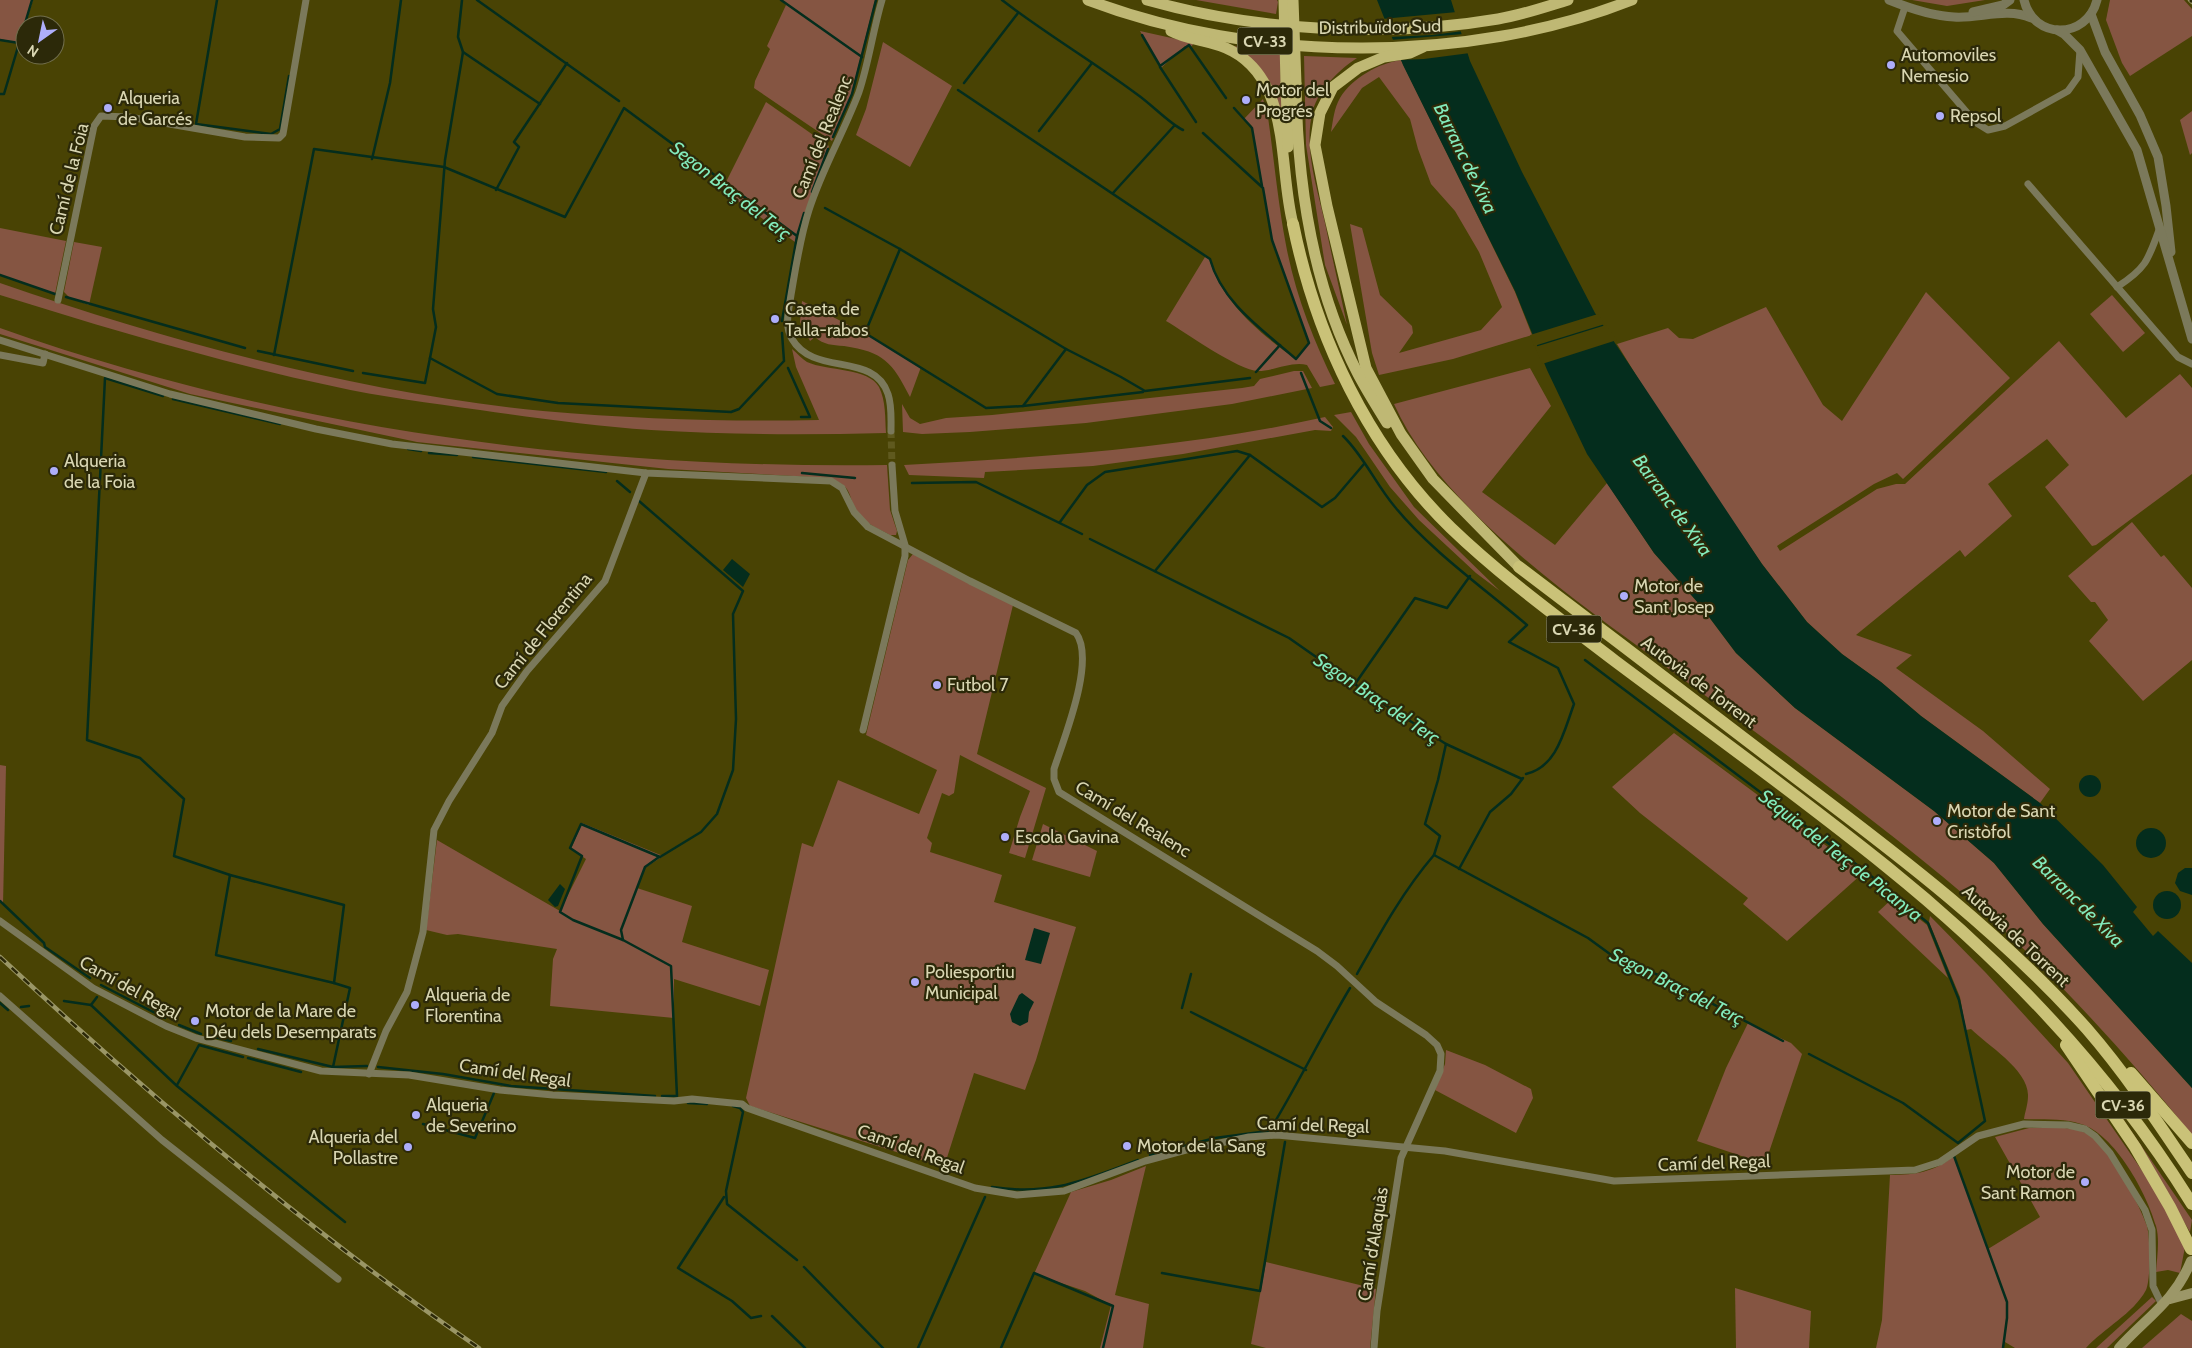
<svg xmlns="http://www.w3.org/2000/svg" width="2192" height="1348" font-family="Cabin,sans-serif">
  <rect width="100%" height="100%" fill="#494304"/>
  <g fill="#855542">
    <polygon points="0,0 33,0 20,43 0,39"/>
    <polygon points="781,0 875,0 849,103 832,141 754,88 755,81 770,49 767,46 786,5"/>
    <polygon points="1196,0 1277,0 1278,2 1276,14"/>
    <polygon points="1912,0 1985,0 1947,6"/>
    <polygon points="2110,0 2184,0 2192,9 2192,36 2130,76 2122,63 2106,20"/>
    <polygon points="1140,31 1194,43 1191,47 1185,46 1161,68"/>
    <polygon points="883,42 952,86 910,167 856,135 866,109"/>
    <path d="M1234,46L1280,54L1282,118C1274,84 1262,67 1234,46Z"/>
    <path d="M1304,56L1357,58C1340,69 1319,89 1313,110C1303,147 1317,187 1325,223C1332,257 1340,291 1347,325L1325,265L1306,145Z"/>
    <path d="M1401,60L1515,292L1532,335L1453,359L1379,375L1372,353L1350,224L1362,228L1380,295L1412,326L1413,333L1399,353L1481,330L1502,307L1479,252L1455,211L1431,184L1418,149L1410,119L1379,77L1362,88L1331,132C1333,121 1334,108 1340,98C1352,78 1379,63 1401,60Z"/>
    <path d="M1263,99L1268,117C1274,159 1278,203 1286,245C1295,293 1313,340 1335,384L1320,387L1307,365C1292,361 1274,371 1258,371C1239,371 1185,332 1166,321L1205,257L1209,258C1220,300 1261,335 1296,359L1309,343L1272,240L1252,126L1244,119Z"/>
    <polygon points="766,102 829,146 795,242 739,202 724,186"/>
    <polygon points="2192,111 2192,153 2190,155 2180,120"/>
    <polygon points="0,228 66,241 55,294 0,275"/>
    <polygon points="74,242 102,247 89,305 70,298 64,292"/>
    <path d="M0,283C174,343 359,393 543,411C635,419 727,422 819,420L796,367L792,349C797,353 802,359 807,362C827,371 869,368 879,387C886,401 885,418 886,433C808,435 729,435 651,430C593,426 536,418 480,410C430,403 381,397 332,386C220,362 109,329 0,295Z"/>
    <polygon points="1926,292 2010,378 1903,479 1897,473 1874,484 1777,546 1780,551 1877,489 1896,484 1905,484 2059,341 2126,418 2180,374 2192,388 2192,474 2096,545 2092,546 2045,487 2069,465 2047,439 1988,484 2012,516 1965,557 1960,550 1856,635 1912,655 1896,668 1983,731 2050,789 2040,803 1921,716 1881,682 1842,654 1807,622 1762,564 1666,424 1617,344 1668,328 1679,338 1693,339 1766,307 1823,405 1842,421"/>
    <polygon points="2112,295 2145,333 2123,352 2090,314"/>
    <path d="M802,301L866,334L921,367L910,397C892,362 884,352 844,346C832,345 824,345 815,337L810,341L800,322Z"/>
    <path d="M0,328C284,429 586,469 887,465L890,510L897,531L896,535H890C881,530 867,524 860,516C846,498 856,487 829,478L668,469L417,442L190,394L0,334Z"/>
    <path d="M1530,368L1551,406L1482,492L1555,545L1607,483L1654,553L1700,605L1736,653L1795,708L1934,811L1994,863L2043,924L2192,1088V1135C2143,1074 2090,1015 2035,960C1977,902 1912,851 1847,801C1785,753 1721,707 1658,661C1570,597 1439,505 1394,404Z"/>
    <polygon points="1294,371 1303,371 1312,388 1232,404 1086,423 970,432 922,434 903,432 902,404 910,418 920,424 946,418 992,415 1242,388 1254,386 1260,379"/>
    <polygon points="1351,412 1369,444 1414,507 1500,591 1476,573 1419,520 1390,487 1356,437 1334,415"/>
    <path d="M1325,417L1333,427L1331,431L1315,430L1183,454L1093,466L985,472L984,478L909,475L904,465C1045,457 1186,448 1325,417Z"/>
    <polygon points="2132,522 2161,557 2164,555 2192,588 2192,660 2143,701 2089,641 2108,620 2095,602 2091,602 2068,576"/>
    <polygon points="913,554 1013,605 977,754 1046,788 1025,858 1009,853 1020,817 1030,791 960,755 954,793 949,796 942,793 927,838 932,843 930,852 1002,875 994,902 1076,927 1036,1060 1025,1090 974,1073 944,1167 750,1106 746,1098 802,843 813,847 838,780 919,814 937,770 866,735 908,560"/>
    <polygon points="1674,733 1863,873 1787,941 1743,904 1748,898 1640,813 1612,787"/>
    <polygon points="0,765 6,766 3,905 0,902"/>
    <polygon points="582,823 663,856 645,868 637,888 692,906 682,942 769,970 760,1006 674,979 674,1018 550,1006 553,959 557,949 458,934 447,935 426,930 437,840 560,911 586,859 571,849"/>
    <polygon points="1043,824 1097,851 1090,877 1032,860"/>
    <polygon points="1893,898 1927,925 1948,978 1878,912"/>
    <path d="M1930,916L1986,973L2068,1063L2152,1185L2185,1247L2180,1273L2168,1270L2156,1272C2157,1257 2160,1240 2156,1226C2147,1194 2115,1134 2081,1124C2063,1118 2043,1120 2024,1119C2025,1112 2028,1104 2028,1096C2029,1070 1987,1045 1971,1029L1966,1030L1960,997L1929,922Z"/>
    <polygon points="1748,1023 1791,1043 1802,1054 1765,1164 1697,1141 1726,1068"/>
    <polygon points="1446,1050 1485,1065 1531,1089 1533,1098 1516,1133 1435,1090 1445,1064"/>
    <polygon points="2121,1116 2192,1220 2190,1232"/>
    <path d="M2029,1128C2048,1128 2071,1125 2088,1134C2108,1145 2140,1205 2147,1226C2150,1238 2151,1279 2146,1290C2133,1314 2104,1328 2086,1348H2015L2005,1342L2003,1348H1876L1882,1320L1890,1175C1916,1175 1934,1172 1954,1156L1988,1249L2040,1217L1995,1137Z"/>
    <polygon points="1146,1166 1115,1295 1149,1304 1143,1348 1100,1348 1111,1305 1085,1291 1034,1274 1071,1192 1111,1180"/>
    <polygon points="1266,1262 1376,1289 1370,1348 1266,1348 1251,1344"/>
    <polygon points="1735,1288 1811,1311 1809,1348 1736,1348"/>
    <polygon points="2152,1297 2156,1301 2107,1348 2096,1348"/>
    <polygon points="2181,1314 2192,1321 2192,1348 2142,1348"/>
  </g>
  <g fill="#042d1d">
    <polygon points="1377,0 1451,0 1470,61 1522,172 1595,313 1762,564 1807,622 1842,654 1881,682 1921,716 2040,803 2103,865 2137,907 2133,912 2153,936 2158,931 2192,963 2192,1088 2043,924 1994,863 1934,811 1795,708 1736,653 1700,605 1654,553 1587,454 1547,370 1515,291 1403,65"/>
    <polygon points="732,559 750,574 743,587 723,570"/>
    <circle cx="2090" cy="786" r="11"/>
    <circle cx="2151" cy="843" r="15"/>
    <polygon points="2185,868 2192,868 2192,895 2180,891 2175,883 2178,873"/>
    <polygon points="560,884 565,889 558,906 555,907 548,900"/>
    <circle cx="2167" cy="905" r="14"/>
    <polygon points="1034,928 1050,933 1041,964 1025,960"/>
    <polygon points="1022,993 1034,1002 1029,1012 1028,1022 1020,1026 1012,1022 1010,1014 1019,995"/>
  </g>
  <g fill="#494304">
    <polygon points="1457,12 1463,31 1432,35 1389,37 1382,19"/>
    <polygon points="1464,34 1470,53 1424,59 1399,60 1390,40"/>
    <polygon points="1598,314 1605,324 1534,346 1530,335"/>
    <polygon points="1606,325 1617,340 1542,364 1535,347"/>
  </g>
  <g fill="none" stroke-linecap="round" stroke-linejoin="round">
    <g stroke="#042d1d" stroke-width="2.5">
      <polyline points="217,0 196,124 271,134 280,129 289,76"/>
      <polyline points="477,0 619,101"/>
      <polyline points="781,0 862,57"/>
      <path d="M1002,0C1046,34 1094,62 1138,95C1151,104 1171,125 1183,130"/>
      <polyline points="1142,35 1160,66 1189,45 1226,98"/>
      <polyline points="0,40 19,43"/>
      <polyline points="463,52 540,104"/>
      <polyline points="1160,67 1196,122"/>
      <polyline points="964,83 1018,13"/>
      <path d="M958,90L1210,259C1222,303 1263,330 1296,359L1309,343L1272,240L1263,188L1203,133"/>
      <polyline points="0,94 4,94 32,0"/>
      <polyline points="1234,108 1252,128 1262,186"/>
      <polyline points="1039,131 1092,63"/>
      <polyline points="833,137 852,94 876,0"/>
      <polyline points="372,159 390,83 401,0"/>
      <polyline points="496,190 519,147 514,142 567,63"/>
      <polyline points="812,192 828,149"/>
      <polyline points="1113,193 1174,126"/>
      <polyline points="825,208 900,249 1066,349 1121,377 1145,391 1250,378"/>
      <polyline points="797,236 804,213"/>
      <polyline points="900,249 865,333 986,408 1023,406 1066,349"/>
      <polyline points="0,275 55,294"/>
      <polyline points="66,297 245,348"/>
      <polyline points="258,351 353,371"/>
      <polyline points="274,355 314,149 444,167 565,217 624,108 797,236 782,321"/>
      <polyline points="430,358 436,327 433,309 445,160 463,52 458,37 462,0"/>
      <polyline points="788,368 810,417 801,417"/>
      <polyline points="1256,372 1280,345"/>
      <polyline points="363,373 425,383 430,358 497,394 558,403 731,412 739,409 784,361 782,333"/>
      <polyline points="1301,373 1320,421 1331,428"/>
      <polyline points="163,396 105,378 87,740 140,758 184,799 174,856 230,875 344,905 334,983 350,988 333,1067"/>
      <polyline points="173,399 280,424"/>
      <polyline points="1023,406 1143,392"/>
      <path d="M1343,436C1364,456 1376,485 1395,507C1430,550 1485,589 1527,625L1509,642L1558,668L1574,704C1564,731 1557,767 1526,774"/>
      <polyline points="408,449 421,451"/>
      <polyline points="429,453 457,455"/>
      <polyline points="473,457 606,472"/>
      <polyline points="802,473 855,478"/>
      <polyline points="617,481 630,492"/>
      <polyline points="912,483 976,482 1082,534"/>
      <polyline points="639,501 743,591 733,614 736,719 733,770 717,814 701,832 660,857 581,824 570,848 582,856 560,912 573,920 623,940 671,966 677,1096 662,1096"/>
      <polyline points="1060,522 1087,485 1105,472 1237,451 1250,455 1322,507 1335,498 1364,464"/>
      <polyline points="1090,539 1289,638 1379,701 1446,744 1438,780 1425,824 1440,836 1434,855 1588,938 1614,957 1658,975 1783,1041"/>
      <polyline points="1155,571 1250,455"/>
      <polyline points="1585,660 1865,871 1928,923 1959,1000 1985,1121 1958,1143 1903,1103 1809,1054"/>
      <polyline points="1355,684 1415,598 1447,608 1470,576"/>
      <polyline points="1446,744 1522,779"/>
      <polyline points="1459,869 1490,812 1511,794 1523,778"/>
      <polyline points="230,875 216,955 334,983"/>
      <polyline points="0,901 44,943 45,947 90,978"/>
      <polyline points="623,940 621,930 645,867 659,857"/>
      <path d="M1357,974C1380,933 1403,891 1434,855"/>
      <polyline points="101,985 165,1018"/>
      <polyline points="64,1001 91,1005 97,997"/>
      <polyline points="0,1003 8,1010"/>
      <polyline points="91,1005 177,1086 345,1222"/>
      <polyline points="21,1007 29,1006"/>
      <polyline points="1182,1008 1191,974"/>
      <polyline points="1191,1012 1306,1070"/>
      <polyline points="179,1025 201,1034"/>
      <polyline points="210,1036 231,1041"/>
      <polyline points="258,1049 333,1067 367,1066"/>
      <polyline points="248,1058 301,1072"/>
      <polyline points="378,1067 443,1074 511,1086 655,1096"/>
      <polyline points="177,1085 199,1045 243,1057"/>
      <polyline points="688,1103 707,1104"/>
      <polyline points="733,1106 740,1108 743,1112 726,1191 727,1204 797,1260"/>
      <polyline points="423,1124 475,1138 494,1093"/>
      <path d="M1275,1128L1273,1125C1300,1080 1323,1033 1350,988"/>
      <polyline points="1150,1155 1215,1138 1268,1131 1273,1125"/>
      <polyline points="1954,1156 2007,1302 2007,1318 2003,1348"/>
      <path d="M992,1187C1052,1196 1084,1180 1138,1160"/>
      <polyline points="724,1197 678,1268 732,1301 751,1318 761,1316"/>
      <polyline points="804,1267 883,1348"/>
      <polyline points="1162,1273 1260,1291 1285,1142"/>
      <polyline points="772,1316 805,1348"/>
      <polyline points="918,1348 985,1197"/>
      <polyline points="1001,1348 1034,1273 1113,1306 1103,1348"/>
    </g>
    <polyline stroke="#5f591e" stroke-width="7" stroke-dasharray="7 3.5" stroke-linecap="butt" points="891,431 892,465"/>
    <g stroke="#7b795b" stroke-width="7">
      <path d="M882,0C873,30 869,62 859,92C844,132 822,169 809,210C800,238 796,266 791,295C789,309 784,326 792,339C814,377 874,351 888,394C892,406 891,419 891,431"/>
      <polyline points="1905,7 1897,31 1975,122 1988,130 2005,126 2068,91 2078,77 2080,50"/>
      <polyline points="2028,184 2178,357 2192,364"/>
      <path d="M2117,287C2145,269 2148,261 2159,230"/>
      <polyline points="58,300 94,126 101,116 129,117 245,137 279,138 283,134 306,0"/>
      <path d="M0,340L170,394L316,429L392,444L646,473L831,481L842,488L854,512L868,527L970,581L1076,633C1096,660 1064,738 1054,769V779L1059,792L1317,951L1337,966L1376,1002L1426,1035L1437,1045L1441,1054L1440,1071L1401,1158L1377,1311L1374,1348"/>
      <polyline points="0,355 43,363 45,354"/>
      <polyline points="863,730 905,556 905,545 895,511 892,465"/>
      <polyline points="0,921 93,988 166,1026 196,1038 321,1071 409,1075 500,1090 553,1095 674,1101 692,1099 742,1104 747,1108 975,1188 1017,1195 1064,1191 1145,1161 1186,1150 1249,1137 1277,1135 1445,1151 1614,1181 1915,1170 1940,1162 1978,1136 2024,1124 2068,1125 2085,1129 2095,1136 2110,1153 2145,1210 2152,1230 2153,1286 2162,1305"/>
      <polyline points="0,996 162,1140 338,1279"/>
      <polyline points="369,1074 386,1031 407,992 423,932 434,830 449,801 492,733 502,706 527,671 605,581 646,473"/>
    </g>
    <g stroke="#7b795b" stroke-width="9">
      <path d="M1889,0C1909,8 1932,16 1954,17C1979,19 2007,7 2031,18"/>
      <path d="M2024,0C2033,40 2087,40 2097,0"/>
      <polyline points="1973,12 2003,5 2010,0"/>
      <polyline points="2091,14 2105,52 2140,115 2158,157 2166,206 2171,252"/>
      <polyline points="2057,30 2064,34 2080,50 2137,150 2192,339"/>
    </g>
    <g stroke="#9c9768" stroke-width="10">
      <polyline points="2170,1299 2192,1293"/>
      <path d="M2119,1348C2147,1317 2174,1302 2191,1261"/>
    </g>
    <g stroke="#bfb874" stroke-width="11">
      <path d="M1088,0C1253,63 1468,65 1632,0"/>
      <path d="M1147,0C1255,31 1387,38 1498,19C1522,15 1545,7 1568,0"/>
      <path d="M1171,31C1189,41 1213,40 1232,51C1292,83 1278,168 1293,224"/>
      <polyline points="1423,47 1410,53 1384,57 1358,68 1333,87 1320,113 1315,145 1327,206 1366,368 1401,434 1433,479 1519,567"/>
      <polyline points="1286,84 1288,147"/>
      <path d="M1296,84C1297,182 1312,285 1358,374C1367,391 1377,407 1387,423"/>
    </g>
    <g stroke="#cac278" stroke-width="12">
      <path d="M1293,224C1316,337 1368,447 1451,528C1502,577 1559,618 1615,661C1706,729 1799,796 1887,867C2005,962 2112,1075 2192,1204"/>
      <path d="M1519,567C1613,638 1706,709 1800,781C1901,857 2002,934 2087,1029C2126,1074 2159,1124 2192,1173"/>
      <polyline points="2066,1045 2135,1147 2170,1207 2191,1249"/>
      <polyline points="2131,1073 2192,1143"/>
    </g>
    <g stroke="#9a9666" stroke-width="4.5">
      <g id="rail">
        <polyline points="2190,0 2192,2"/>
        <path d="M0,957C151,1098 309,1231 479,1348"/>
      </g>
    </g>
    <use href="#rail" stroke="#2c2909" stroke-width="2.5" stroke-dasharray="8" stroke-linecap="butt"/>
    <g stroke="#bfb874" stroke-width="11">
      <polyline points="1284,0 1286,84"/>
      <polyline points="1293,0 1296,84"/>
    </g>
  </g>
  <g fill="#aeaefb" stroke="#2c2909" stroke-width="2">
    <circle cx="1891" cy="65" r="5"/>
    <circle cx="1246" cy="100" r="5"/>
    <circle cx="108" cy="108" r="5"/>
    <circle cx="1940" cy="116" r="5"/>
    <circle cx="775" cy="319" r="5"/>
    <circle cx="54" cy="471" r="5"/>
    <circle cx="1624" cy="596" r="5"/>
    <circle cx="937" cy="685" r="5"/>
    <circle cx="1937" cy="821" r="5"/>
    <circle cx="1005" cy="837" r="5"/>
    <circle cx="915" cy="982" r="5"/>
    <circle cx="415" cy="1005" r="5"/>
    <circle cx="195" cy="1021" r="5"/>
    <circle cx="416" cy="1115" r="5"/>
    <circle cx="1127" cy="1146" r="5"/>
    <circle cx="408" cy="1147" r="5"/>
    <circle cx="2085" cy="1182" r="5"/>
  </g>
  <g text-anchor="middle" stroke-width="4.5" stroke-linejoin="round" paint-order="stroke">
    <g fill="#2c2909" stroke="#a5a27f" stroke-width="1">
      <rect x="1237.5" y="27.5" width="55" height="27" rx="4"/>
      <rect x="1546.5" y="615.5" width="55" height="27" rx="4"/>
      <rect x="2095.5" y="1091.5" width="55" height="27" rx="4"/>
    </g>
    <g font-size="16" font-weight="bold" fill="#d9d6b2">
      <text x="1265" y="47">CV-33</text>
      <text x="1574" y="635">CV-36</text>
      <text x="2123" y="1111">CV-36</text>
    </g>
    <g font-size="18" fill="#d9d6b2" stroke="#2c2909">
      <text transform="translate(1380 27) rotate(-1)" y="6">Distribuïdor Sud</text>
      <text transform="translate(822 137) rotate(-68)" y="6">Camí del Realenc</text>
      <text transform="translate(69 179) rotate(-76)" y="6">Camí de la Foia</text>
      <text transform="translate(543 631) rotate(-51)" y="6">Camí de Florentina</text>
      <text transform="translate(1699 682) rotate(37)" y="6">Autovia de Torrent</text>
      <text transform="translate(1133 819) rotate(31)" y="6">Camí del Realenc</text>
      <text transform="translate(2016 936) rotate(43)" y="6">Autovia de Torrent</text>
      <text transform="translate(130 988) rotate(29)" y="6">Camí del Regal</text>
      <text transform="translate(515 1073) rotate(8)" y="6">Camí del Regal</text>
      <text transform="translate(1313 1125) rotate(2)" y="6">Camí del Regal</text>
      <text transform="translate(911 1149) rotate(20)" y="6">Camí del Regal</text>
      <text transform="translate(1714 1163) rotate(-2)" y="6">Camí del Regal</text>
      <text transform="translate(1373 1244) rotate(-81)" y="6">Camí d'Alaquàs</text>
    </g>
    <g font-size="18" fill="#d9d6b2" stroke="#2c2909" text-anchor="start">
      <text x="1901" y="61">Automoviles<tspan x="1901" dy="21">Nemesio</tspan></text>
      <text x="1256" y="96">Motor del<tspan x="1256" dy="21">Progrés</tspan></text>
      <text x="118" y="104">Alqueria<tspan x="118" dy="21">de Garcés</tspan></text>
      <text x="1950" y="122">Repsol</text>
      <text x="785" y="315">Caseta de<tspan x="785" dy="21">Talla-rabos</tspan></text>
      <text x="64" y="467">Alqueria<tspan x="64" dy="21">de la Foia</tspan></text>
      <text x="1634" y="592">Motor de<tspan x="1634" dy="21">Sant Josep</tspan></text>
      <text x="947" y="691">Futbol 7</text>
      <text x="1947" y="817">Motor de Sant<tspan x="1947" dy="21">Cristòfol</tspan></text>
      <text x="1015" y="843">Escola Gavina</text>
      <text x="925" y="978">Poliesportiu<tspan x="925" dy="21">Municipal</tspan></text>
      <text x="425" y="1001">Alqueria de<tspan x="425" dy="21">Florentina</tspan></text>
      <text x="205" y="1017">Motor de la Mare de<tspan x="205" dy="21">Déu dels Desemparats</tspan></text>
      <text x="426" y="1111">Alqueria<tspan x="426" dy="21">de Severino</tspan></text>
      <text x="398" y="1143" text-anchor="end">Alqueria del<tspan x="398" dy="21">Pollastre</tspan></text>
      <text x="1137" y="1152">Motor de la Sang</text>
      <text x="2075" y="1178" text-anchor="end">Motor de<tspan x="2075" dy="21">Sant Ramon</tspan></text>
    </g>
    <g font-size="19" font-style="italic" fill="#83ebbc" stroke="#2c2909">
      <text transform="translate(1466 158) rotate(64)" y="7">Barranc de Xiva</text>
      <text transform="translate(731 190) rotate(38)" y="7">Segon Braç del Terç</text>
      <text transform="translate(1673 505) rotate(54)" y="7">Barranc de Xiva</text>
      <text transform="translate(1377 698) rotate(34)" y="7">Segon Braç del Terç</text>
      <text transform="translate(1841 855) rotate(38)" y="7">Séquia del Terç de Picanya</text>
      <text transform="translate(2079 901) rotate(45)" y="7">Barranc de Xiva</text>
      <text transform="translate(1677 986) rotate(27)" y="7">Segon Braç del Terç</text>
    </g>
  </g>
  <g transform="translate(40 40) rotate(213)"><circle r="24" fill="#2c2909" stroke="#716e4d"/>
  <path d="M0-4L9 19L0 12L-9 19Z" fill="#aeaefb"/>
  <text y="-8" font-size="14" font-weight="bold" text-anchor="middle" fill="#d9d6b2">N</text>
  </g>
</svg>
